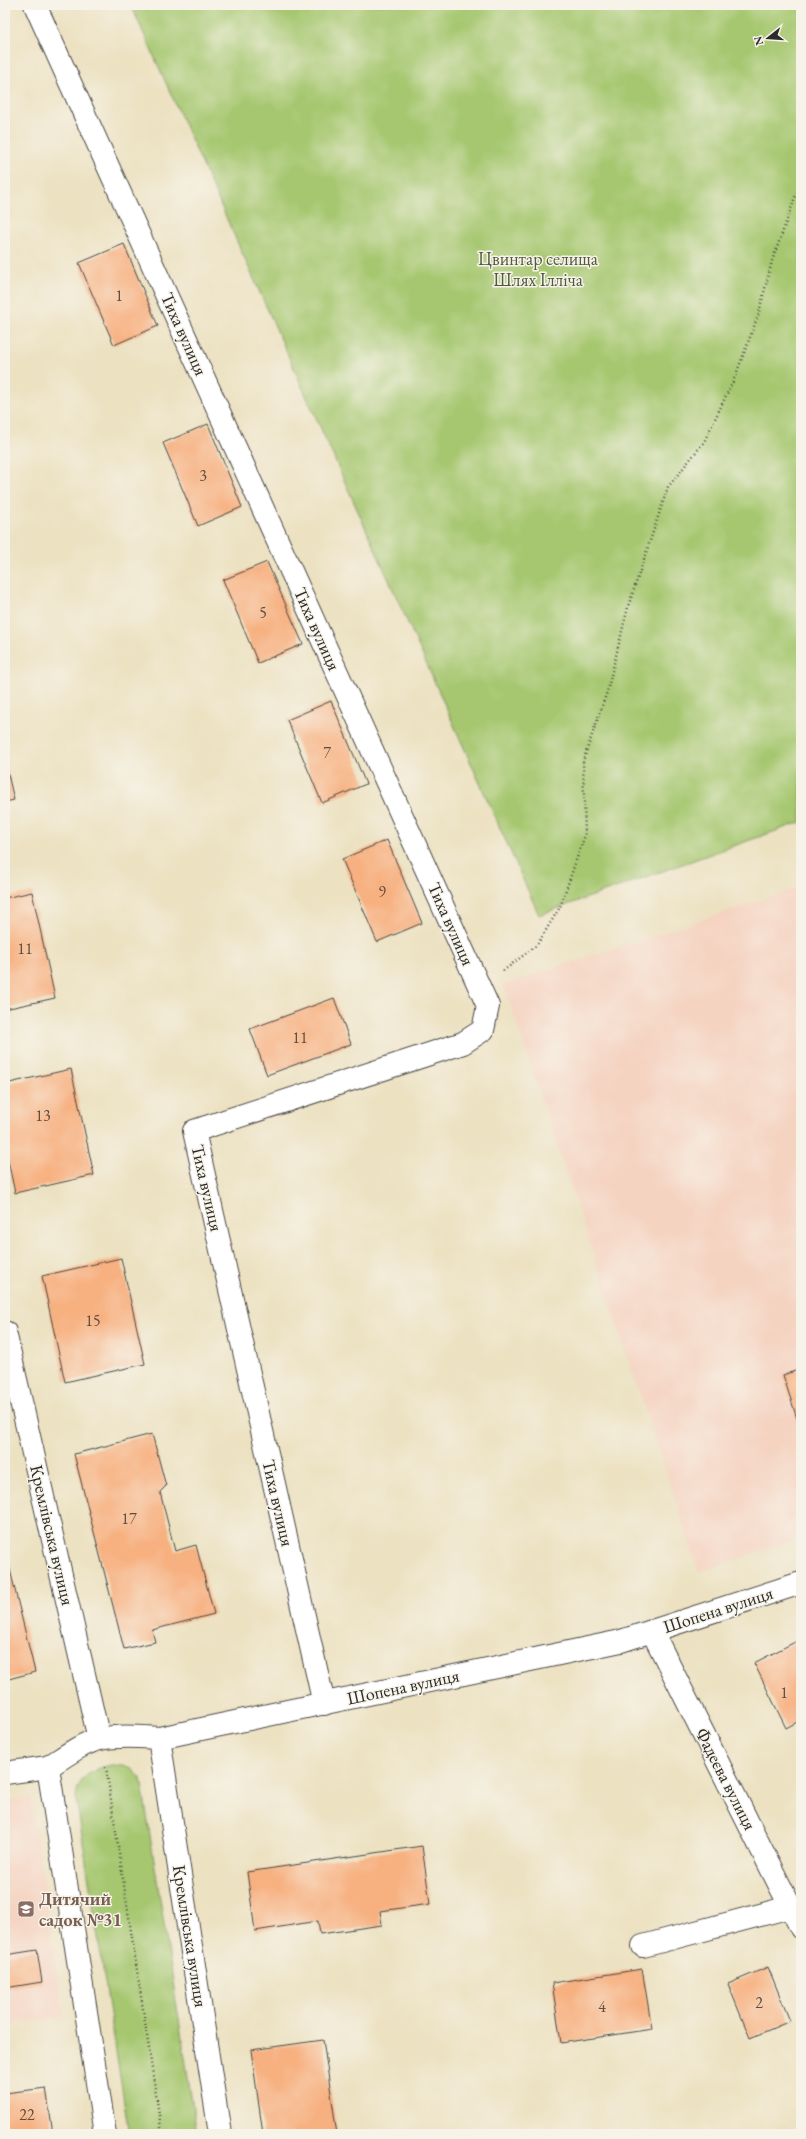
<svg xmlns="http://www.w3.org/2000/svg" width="806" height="2139" font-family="'EB Garamond',serif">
  <rect width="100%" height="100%" fill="#f7f3e8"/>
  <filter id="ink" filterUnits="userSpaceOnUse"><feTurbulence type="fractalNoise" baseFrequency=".025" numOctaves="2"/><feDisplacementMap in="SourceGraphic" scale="8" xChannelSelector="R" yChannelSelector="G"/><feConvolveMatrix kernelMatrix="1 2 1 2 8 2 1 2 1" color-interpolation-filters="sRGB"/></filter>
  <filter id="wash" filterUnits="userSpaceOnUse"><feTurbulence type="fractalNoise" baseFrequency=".012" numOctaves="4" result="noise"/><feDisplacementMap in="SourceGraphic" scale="16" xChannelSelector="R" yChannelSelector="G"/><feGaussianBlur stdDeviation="0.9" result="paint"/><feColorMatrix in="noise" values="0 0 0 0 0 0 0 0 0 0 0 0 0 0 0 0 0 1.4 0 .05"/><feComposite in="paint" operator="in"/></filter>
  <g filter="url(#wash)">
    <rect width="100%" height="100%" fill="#ece1c1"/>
    <g fill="#f5d3c1">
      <polygon points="801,887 801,1538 699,1572 504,985"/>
      <polygon points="30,1797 64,2017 5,2024 5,1801"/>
    </g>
    <g fill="#a6c76f" stroke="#68794d">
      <polygon points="131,5 801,5 801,822 539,915"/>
      <path d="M112,1765L130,1767L141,1778L197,2134H129L76,1798C77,1777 94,1768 112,1765Z"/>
    </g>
    <g id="blocks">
      <g fill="#f7b080">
        <polygon points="124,244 158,326 114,345 79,263"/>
        <polygon points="208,424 242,507 198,526 163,443"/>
        <polygon points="267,562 303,644 258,663 223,580"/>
        <polygon points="331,701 366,784 322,803 287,720"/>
        <polygon points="5,761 14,800 5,802"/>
        <polygon points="387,840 422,923 377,942 342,859"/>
        <polygon points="32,892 55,998 5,1009 5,898"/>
        <polygon points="334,998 351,1044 267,1075 250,1029"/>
        <polygon points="71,1069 94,1175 15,1193 5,1146 5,1084"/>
        <polygon points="121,1258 145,1364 65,1382 42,1276"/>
        <polygon points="801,1369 801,1431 783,1375"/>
        <polygon points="152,1434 166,1486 160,1492 175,1551 196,1545 214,1614 152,1630 155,1642 124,1649 74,1454"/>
        <polygon points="5,1549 35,1672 5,1680"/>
        <polygon points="799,1640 801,1643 801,1720 786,1728 754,1663"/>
        <polygon points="422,1846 430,1904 380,1911 382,1925 320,1934 318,1921 255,1931 247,1872"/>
        <polygon points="37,1950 42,1982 5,1988 5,1955"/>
        <polygon points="768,1967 790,2021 750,2038 728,1984"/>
        <polygon points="642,1969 652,2029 561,2043 552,1983"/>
        <polygon points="323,2040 337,2134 263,2134 251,2050"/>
        <polygon points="46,2088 53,2134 5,2134 5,2093"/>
      </g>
    </g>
  </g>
  <g filter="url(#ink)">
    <use href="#blocks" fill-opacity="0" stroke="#484642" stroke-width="1"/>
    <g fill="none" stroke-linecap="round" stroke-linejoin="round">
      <g stroke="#484642" stroke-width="24">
        <g id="minor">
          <polyline points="35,5 488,1006 483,1030 463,1043 194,1131 324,1704"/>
          <polyline points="5,1332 99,1739"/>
          <polyline points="652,1631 801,1928"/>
          <polyline points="5,1773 48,1767"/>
          <polyline points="643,1946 790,1907"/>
        </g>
      </g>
      <g stroke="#484642" stroke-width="24">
        <g id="tertiary">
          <polyline points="159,1738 220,2134"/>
          <path d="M105,2134L48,1767C64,1757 82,1743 100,1739C119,1735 140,1737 159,1738L621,1641L801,1583"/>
        </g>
      </g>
      <g stroke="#484642" stroke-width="2.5" stroke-dasharray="1 3" stroke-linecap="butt">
        <polyline points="503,971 537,945 560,907 585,835 583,761 607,692 628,607 668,487 704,442 735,377 758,316 772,261 801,181"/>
        <polyline points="106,1767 162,2134"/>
      </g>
      <use href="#minor" stroke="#fff" stroke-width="22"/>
      <use href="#tertiary" stroke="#fff" stroke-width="22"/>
    </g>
  </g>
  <defs>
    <g id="school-square" transform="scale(0.9)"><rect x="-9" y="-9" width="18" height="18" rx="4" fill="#8d6e63" stroke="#f7f3e8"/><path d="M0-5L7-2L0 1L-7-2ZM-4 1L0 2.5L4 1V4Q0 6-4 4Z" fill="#fff"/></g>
  </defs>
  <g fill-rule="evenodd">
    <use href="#school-square" x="26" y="1909"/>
  </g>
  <g text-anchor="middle" stroke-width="3" stroke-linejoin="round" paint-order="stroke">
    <g font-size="16" fill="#5e4c40">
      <text x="119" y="301">1</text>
      <text x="203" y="481">3</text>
      <text x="263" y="618">5</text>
      <text x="327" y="758">7</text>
      <text x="382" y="897">9</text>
      <text x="25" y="954">11</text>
      <text x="300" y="1043">11</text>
      <text x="43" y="1121">13</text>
      <text x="93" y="1326">15</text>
      <text x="129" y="1524">17</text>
      <text x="784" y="1698">1</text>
      <text x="759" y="2008">2</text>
      <text x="602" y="2012">4</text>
      <text x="27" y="2120">22</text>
    </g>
    <g font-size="18" fill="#505a3f" stroke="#f7f3e8">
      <text x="538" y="265">Цвинтар селища<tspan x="538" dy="21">Шлях Ілліча</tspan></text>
    </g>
    <g font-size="18" fill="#2b2b2b" stroke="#f7f3e8">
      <text transform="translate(184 334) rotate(66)" y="6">Тиха вулиця</text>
      <text transform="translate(317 629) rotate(66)" y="6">Тиха вулиця</text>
      <text transform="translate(451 924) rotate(66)" y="6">Тиха вулиця</text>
      <text transform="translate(207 1188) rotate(77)" y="6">Тиха вулиця</text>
      <text transform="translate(278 1503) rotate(77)" y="6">Тиха вулиця</text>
      <text transform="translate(52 1535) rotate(77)" y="6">Кремлівська вулиця</text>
      <text transform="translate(718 1610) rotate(-18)" y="6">Шопена вулиця</text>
      <text transform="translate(403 1687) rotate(-12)" y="6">Шопена вулиця</text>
      <text transform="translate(726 1779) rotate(63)" y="6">Фадеєва вулиця</text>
      <text transform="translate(190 1936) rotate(81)" y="6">Кремлівська вулиця</text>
    </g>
    <g font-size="18" font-weight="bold" fill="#785e54" stroke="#f7f3e8" text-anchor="start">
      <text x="39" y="1905">Дитячий<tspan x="39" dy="21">садок №31</tspan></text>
    </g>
  </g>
  <rect width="806" height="2139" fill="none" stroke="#f7f3e8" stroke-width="20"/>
  <g transform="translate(768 38) rotate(253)" stroke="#f7f3e8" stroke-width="3" paint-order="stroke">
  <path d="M0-3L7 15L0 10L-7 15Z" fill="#2b2b2b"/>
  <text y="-6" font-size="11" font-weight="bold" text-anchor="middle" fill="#2b2b2b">N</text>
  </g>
</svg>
